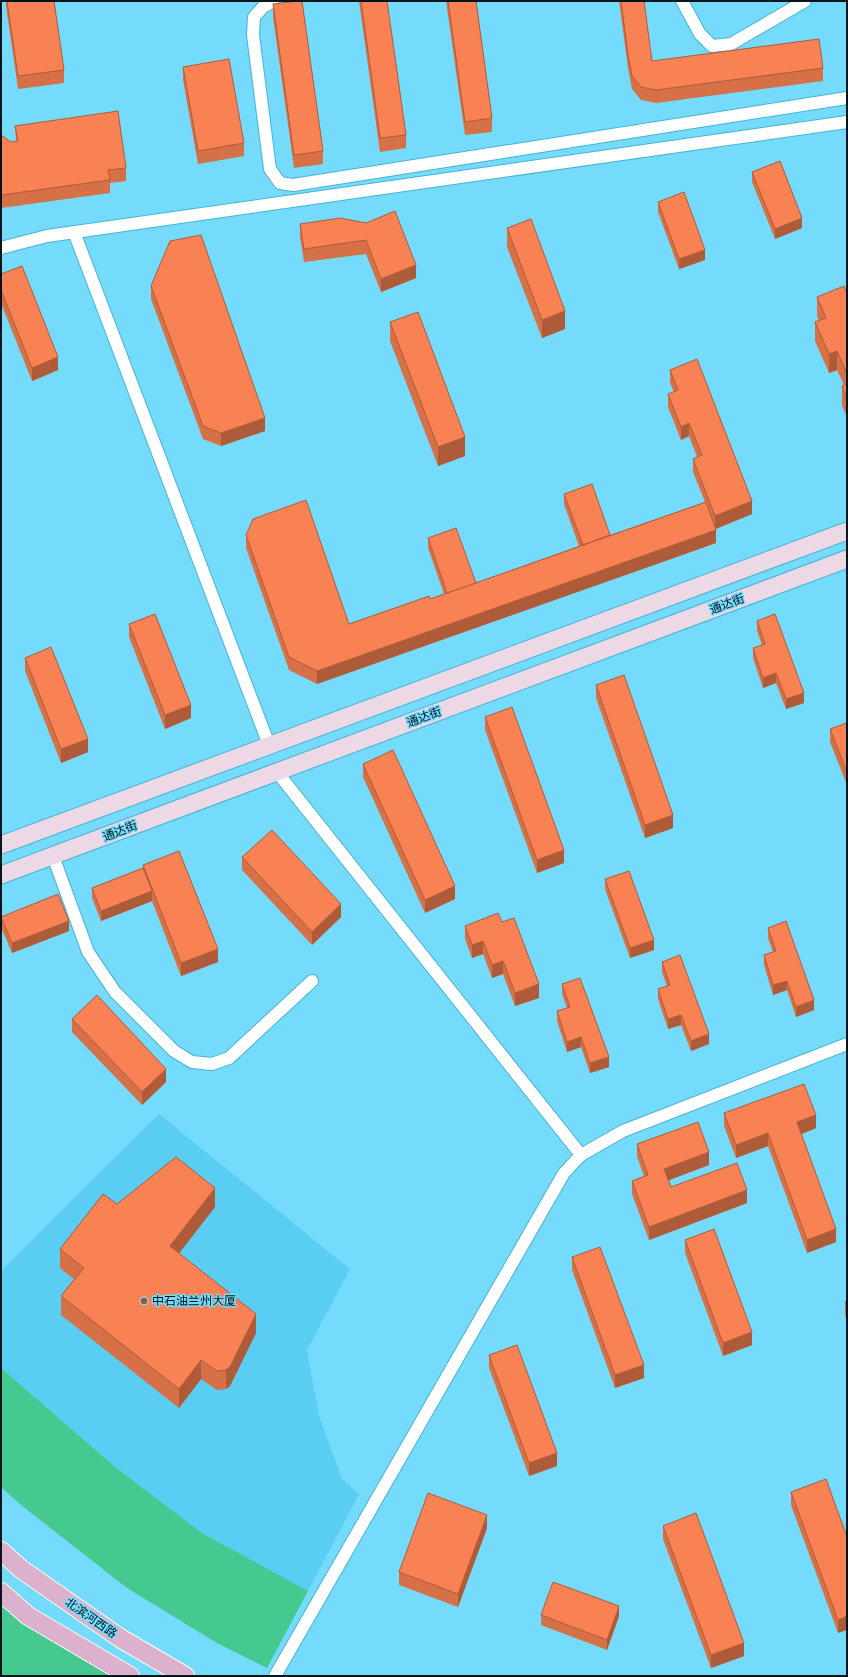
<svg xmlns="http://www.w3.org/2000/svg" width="848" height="1677" font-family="'Titillium Web','Noto Sans SC',sans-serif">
  <rect width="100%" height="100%" fill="#74dbfd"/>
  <polygon fill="#5acdf2" points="159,1114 350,1269 307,1350 319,1416 342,1479 359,1494 308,1591 202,1533 114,1466 1,1368 1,1271"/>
  <g fill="#46c891">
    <polygon points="1,1368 114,1466 202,1533 308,1591 267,1668 217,1643 127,1588 21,1505 1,1487"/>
    <polygon points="1,1595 130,1676 1,1676"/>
  </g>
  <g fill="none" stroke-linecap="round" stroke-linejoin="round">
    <g stroke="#48b2d2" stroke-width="14">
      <g id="minor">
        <polyline points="273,1 263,7 254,17 253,35 270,169 280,183 293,185 847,98"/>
        <polyline points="682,1 700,34 712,46 731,44 805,1"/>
        <polyline points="74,232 269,745"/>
        <polyline points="1,248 47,236 847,122"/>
        <polyline points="277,772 581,1155"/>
        <polyline points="53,856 88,952 115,992 174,1051 192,1062 212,1064 229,1058 312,981"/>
        <polyline points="275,1676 564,1173 581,1155 623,1131 847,1044"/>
      </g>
    </g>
    <g stroke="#48b2d2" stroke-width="19">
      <g id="secondary">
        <polyline points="1,845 847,531"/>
        <polyline points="1,875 847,559"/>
      </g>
    </g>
    <g stroke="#fff" stroke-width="20">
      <g id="primary">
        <polyline points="1,1551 21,1569 120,1638 185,1676"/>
        <polyline points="1,1592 28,1616 130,1676"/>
      </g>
    </g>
    <use href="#minor" stroke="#fff" stroke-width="12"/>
    <use href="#secondary" stroke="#edd8e6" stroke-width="17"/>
    <use href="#primary" stroke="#dcb1cd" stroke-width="18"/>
  </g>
  <g fill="#d57047">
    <polygon points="6,1 54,1 64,70 64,83 18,89 6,6"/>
    <polygon points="359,1 387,1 406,135 406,148 380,152"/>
    <polygon points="446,1 476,1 492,118 492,132 465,135"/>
    <polygon points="619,1 644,1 652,61 823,68 823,81 656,103 641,100 632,89 628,68"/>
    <polygon points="273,4 323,151 323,164 294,168 273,17"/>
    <polygon points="183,67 244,143 244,156 198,164 183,80"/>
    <polygon points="15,126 126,168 126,181 110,183 110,193 1,208 1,135 11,142 16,141"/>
    <polygon points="752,172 802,228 775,239 752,182"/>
    <polygon points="658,202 705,260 679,269 658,212"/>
    <polygon points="366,223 416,278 381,292 366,254 304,262 300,237 300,224"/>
    <polygon points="507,228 565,329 542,338 507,247"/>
    <polygon points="1,274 58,370 32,381 1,303"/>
    <polygon points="151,286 265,431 221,446 203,439 151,299"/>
    <polygon points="847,294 847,418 842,405 842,386 844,385 837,370 829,373 815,341 815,322 819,321 817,316 817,297"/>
    <polygon points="390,322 465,456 438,466 390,341"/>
    <polygon points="670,370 752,514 716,529 716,543 317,684 289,670 246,548 246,535 349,624 430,599 444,594 428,548 428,538 476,583 579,546 564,504 564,494 610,535 705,502 693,472 693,459 697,457 689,436 681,440 668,407 668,394 674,392 670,383"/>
    <polygon points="757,621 804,703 786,709 776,683 763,688 753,658 753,648 762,645 757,631"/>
    <polygon points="129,624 191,718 165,729 129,637"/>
    <polygon points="25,658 88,752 61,763 25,671"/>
    <polygon points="596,685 673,828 645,838 596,698"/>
    <polygon points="485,717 564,863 537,873 485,730"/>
    <polygon points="847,723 847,785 830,742 830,729"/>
    <polygon points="363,764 455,899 425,913 363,777"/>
    <polygon points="242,857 341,917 312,945 242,870"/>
    <polygon points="143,865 218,962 181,976 152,901 101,921 92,898 92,888 143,868"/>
    <polygon points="605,879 654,950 630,958 605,889"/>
    <polygon points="1,917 69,931 12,953 1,927"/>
    <polygon points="502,922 539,998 515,1006 503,974 492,978 483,954 472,958 465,939 465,926"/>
    <polygon points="768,928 814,1010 796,1017 787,990 773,995 764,965 764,955 773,952 768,938"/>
    <polygon points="662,962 709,1044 691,1051 681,1025 668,1029 658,999 658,989 667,986 662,972"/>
    <polygon points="562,984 609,1067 590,1073 581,1047 567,1052 557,1021 557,1011 567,1008 562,994"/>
    <polygon points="72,1019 166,1082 142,1105 72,1032"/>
    <polygon points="724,1113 816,1128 801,1134 836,1242 807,1253 768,1146 736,1158 724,1126"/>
    <polygon points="637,1144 709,1165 669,1180 671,1187 747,1203 649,1240 632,1194 632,1181 644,1176 637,1157"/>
    <polygon points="117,1204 215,1207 179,1253 256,1333 230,1386 226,1389 217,1390 201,1379 179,1408 61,1315 61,1296 74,1279 60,1268 60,1249"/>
    <polygon points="685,1240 752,1345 723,1356 685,1253"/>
    <polygon points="572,1257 644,1378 615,1388 572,1270"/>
    <polygon points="847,1301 847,1321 845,1315 845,1302"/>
    <polygon points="489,1355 557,1466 529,1476 489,1368"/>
    <polygon points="791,1492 847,1537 838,1633 791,1505"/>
    <polygon points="663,1526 744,1656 711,1668 663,1539"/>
    <polygon points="487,1528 458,1607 399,1585 399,1572"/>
    <polygon points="541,1615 619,1616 607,1650 541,1625"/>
  </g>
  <g fill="#ae5b3a">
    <polygon points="802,218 802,228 775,239 775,229"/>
    <polygon points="705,250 705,260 679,269 679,259"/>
    <polygon points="416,265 416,278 381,292 381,279"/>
    <polygon points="565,311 565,329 542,338 542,320"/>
    <polygon points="837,351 837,370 829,373 829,354"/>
    <polygon points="58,357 58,370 32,381 32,368"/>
    <polygon points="265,418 265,431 221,446 221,433"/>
    <polygon points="689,423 689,436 681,440 681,427"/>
    <polygon points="465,437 465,456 438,466 438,447"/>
    <polygon points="752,501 752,514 715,529 715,516"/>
    <polygon points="716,530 716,543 317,684 317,671"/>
    <polygon points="776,673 776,683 763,688 763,678"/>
    <polygon points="804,693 804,703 786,709 786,699"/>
    <polygon points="191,705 191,718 165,729 165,715"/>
    <polygon points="88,739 88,752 61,763 61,749"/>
    <polygon points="673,815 673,828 645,838 645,825"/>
    <polygon points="564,850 564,863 537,873 537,860"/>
    <polygon points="455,886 455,899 425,913 425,900"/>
    <polygon points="152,891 152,901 101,921 101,911"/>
    <polygon points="341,904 341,917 312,945 312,932"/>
    <polygon points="69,921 69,931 12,953 12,943"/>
    <polygon points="654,940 654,950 630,958 630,948"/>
    <polygon points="483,941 483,954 472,958 472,945"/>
    <polygon points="218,949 218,962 181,976 181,963"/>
    <polygon points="503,961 503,974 492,978 492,965"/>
    <polygon points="787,981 787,990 773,995 773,985"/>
    <polygon points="539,984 539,998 515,1006 515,993"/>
    <polygon points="814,1000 814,1010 796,1017 796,1007"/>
    <polygon points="681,1015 681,1025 668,1029 668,1019"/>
    <polygon points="709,1034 709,1044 691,1051 691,1041"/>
    <polygon points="581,1037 581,1047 567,1052 567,1042"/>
    <polygon points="609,1057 609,1067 590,1073 590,1063"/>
    <polygon points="166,1069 166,1082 142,1105 142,1092"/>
    <polygon points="816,1115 816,1128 797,1136 797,1122"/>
    <polygon points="768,1133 768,1146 736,1158 736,1145"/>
    <polygon points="709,1152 709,1165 664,1182 664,1169"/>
    <polygon points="215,1188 215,1207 170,1265 170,1246"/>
    <polygon points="747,1190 747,1203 649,1240 649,1227"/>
    <polygon points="836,1229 836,1242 807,1253 807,1240"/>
    <polygon points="256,1314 256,1333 230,1386 226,1389 226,1370"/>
    <polygon points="752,1332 752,1345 723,1356 723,1343"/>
    <polygon points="201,1360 201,1379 179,1408 179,1389"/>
    <polygon points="644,1365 644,1378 615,1388 615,1375"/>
    <polygon points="557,1453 557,1466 529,1476 529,1463"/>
    <polygon points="487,1515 487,1528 458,1607 458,1594"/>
    <polygon points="619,1606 619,1616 607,1650 607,1640"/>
    <polygon points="847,1616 847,1630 838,1633 838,1620"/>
    <polygon points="744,1643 744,1656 711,1668 711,1655"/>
  </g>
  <g fill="#f88253" stroke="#ae5b3a">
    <polygon points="7,1 54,1 64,70 18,76"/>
    <polygon points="298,1 302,1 323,151 294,155 273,4"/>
    <polygon points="361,1 387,1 406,135 380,138"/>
    <polygon points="448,1 476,1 492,118 465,122"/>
    <polygon points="621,1 644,1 652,61 819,39 823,68 656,90 641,87 632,76 628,55"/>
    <polygon points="229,59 244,143 198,151 183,67"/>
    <polygon points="118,111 126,168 108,170 110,180 1,195 1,135 11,142 18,141 15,126"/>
    <polygon points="780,161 802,218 775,229 752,172"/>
    <polygon points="684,192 705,250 679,259 658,202"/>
    <polygon points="395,211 416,265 381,279 366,240 304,249 300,224 340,218 366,223"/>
    <polygon points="531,219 565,311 542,320 507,228"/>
    <polygon points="201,235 265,418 221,433 203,426 151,286 170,241"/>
    <polygon points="22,266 58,357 32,368 1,290 1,274"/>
    <polygon points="844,286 847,294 847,374 837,351 829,354 815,322 826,318 817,297"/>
    <polygon points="418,312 465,437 438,447 390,322"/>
    <polygon points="697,359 752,501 715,516 693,459 702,455 689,423 681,427 668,394 678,390 670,370"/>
    <polygon points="847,384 847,399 842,386"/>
    <polygon points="592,484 610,535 583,545 564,494"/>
    <polygon points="306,500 349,624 429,596 430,599 706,502 716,530 317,671 289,657 246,535 253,519"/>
    <polygon points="456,528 476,583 447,593 428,538"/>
    <polygon points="155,614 191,705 165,715 129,624"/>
    <polygon points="775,614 804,693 786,699 776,673 763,678 753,648 765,644 757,621"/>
    <polygon points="51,647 88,739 61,749 25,658"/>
    <polygon points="624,675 673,815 645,825 596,685"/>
    <polygon points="512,707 564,850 537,860 485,717"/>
    <polygon points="847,723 847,772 830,729"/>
    <polygon points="393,750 455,886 425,900 363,764"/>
    <polygon points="272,830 341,904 312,932 242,857"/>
    <polygon points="179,851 218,949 181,963 143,865"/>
    <polygon points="143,868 152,891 101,911 92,888"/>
    <polygon points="629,871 654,940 630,948 605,879"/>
    <polygon points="58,894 69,921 12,943 1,917"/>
    <polygon points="498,913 502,922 514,918 539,984 515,993 503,961 492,965 483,941 472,945 465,926"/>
    <polygon points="786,921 814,1000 796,1007 787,981 773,985 764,955 776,951 768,928"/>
    <polygon points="680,955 709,1034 691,1041 681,1015 668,1019 658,989 670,985 662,962"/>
    <polygon points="580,978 609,1057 590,1063 581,1037 567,1042 557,1011 570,1007 562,984"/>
    <polygon points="97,995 166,1069 142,1092 72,1019"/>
    <polygon points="804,1084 816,1115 797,1122 836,1229 807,1240 768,1133 736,1145 724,1113"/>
    <polygon points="698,1122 709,1152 664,1169 671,1187 737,1163 747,1190 649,1227 632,1181 648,1175 637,1144"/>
    <polygon points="176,1157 215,1188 170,1246 256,1314 230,1367 226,1370 217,1371 201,1360 179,1389 61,1296 84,1268 60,1249 103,1194 117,1204"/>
    <polygon points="714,1229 752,1332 723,1343 685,1240"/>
    <polygon points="600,1247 644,1365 615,1375 572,1257"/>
    <polygon points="847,1301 847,1308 845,1302"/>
    <polygon points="517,1345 557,1453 529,1463 489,1355"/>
    <polygon points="826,1479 847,1537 847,1616 838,1620 791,1492"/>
    <polygon points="428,1493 487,1515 458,1594 399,1572"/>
    <polygon points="696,1513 744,1643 711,1655 663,1526"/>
    <polygon points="553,1582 619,1606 607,1640 541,1615"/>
  </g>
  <circle fill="#b44e23" stroke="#74dbfd" stroke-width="1.5" cx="144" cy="1301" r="4"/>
  <g text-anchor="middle" stroke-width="3" stroke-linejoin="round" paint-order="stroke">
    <g font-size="12" fill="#01151c" stroke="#74dbfd">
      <text transform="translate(727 604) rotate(-20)" y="4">通达街</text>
      <text transform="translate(424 717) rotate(-20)" y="4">通达街</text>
      <text transform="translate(120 831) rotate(-21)" y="4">通达街</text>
      <text transform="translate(91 1618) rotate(35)" y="4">北滨河西路</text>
    </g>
    <g font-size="12" fill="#01151c" stroke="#74dbfd" text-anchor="start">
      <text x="152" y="1305">中石油兰州大厦</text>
    </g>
  </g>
  <rect width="848" height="1677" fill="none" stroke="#01151c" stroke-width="4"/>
</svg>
